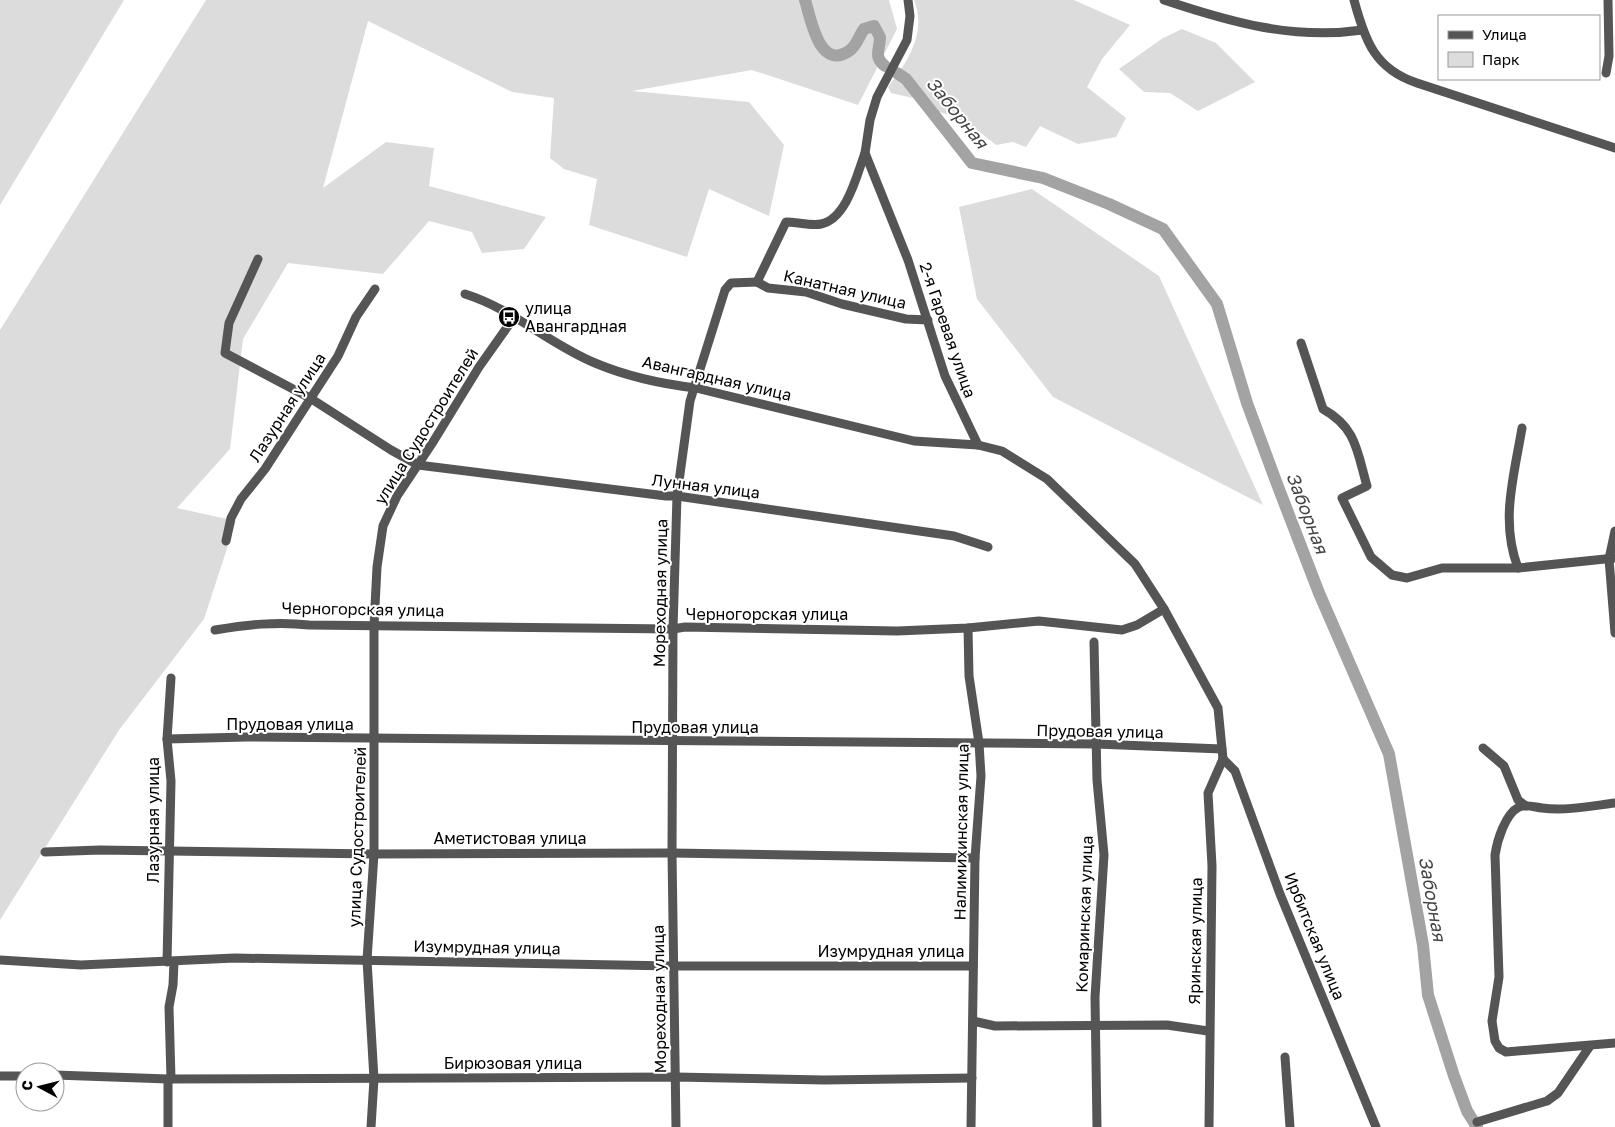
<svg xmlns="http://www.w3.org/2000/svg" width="1615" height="1127" font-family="'Golos Text',sans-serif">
  <rect width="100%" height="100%" fill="#fff"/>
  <g fill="#dcdcdc">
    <polygon points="0,0 124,0 0,205"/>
    <polygon points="206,0 889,0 897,29 858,105 752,70 632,91 749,102 784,145 769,216 709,189 687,257 589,225 597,179 564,169 550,158 554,98 512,92 368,21 323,188 386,142 434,148 429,186 546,217 524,249 482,253 472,232 429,221 383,274 288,263 243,339 230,449 177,508 236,521 204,619 119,730 0,920 0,330"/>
    <path d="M914,0H1074L1130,25L1102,59L1087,87L1126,118L1116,137L1078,144L1040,126L1026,147L1013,142L996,145L977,130L952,116L924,107L913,98L891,93L888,87C908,62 927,32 914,0Z"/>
    <polygon points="1182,29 1216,43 1255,82 1198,111 1170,93 1144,92 1119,69 1163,38"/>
    <polygon points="1032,189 1159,276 1263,505 1053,397 977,299 959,207"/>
  </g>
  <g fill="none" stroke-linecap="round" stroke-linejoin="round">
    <g stroke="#a3a3a3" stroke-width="12">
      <path d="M805,0C811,19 819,71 849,51C856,47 859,36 864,29L874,26L880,37C880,50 873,56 885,66"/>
      <polyline points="897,73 906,79 972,163 1043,178 1109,204 1163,229 1217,304 1247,403 1277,484 1319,593 1389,754 1423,945 1428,995 1454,1076 1467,1111 1477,1127"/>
    </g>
    <g stroke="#555" stroke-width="9">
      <polyline points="908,0 910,16 907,40 877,97 870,120 865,153 908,260 945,376 978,445"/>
      <path d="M1164,0C1230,22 1292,40 1363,30"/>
      <path d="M1354,0C1365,41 1375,69 1417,83L1615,148"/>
      <polyline points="1606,73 1609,56 1608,0"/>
      <polyline points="258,259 229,323 225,353 310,398 391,450 418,465 666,496 677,496 954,536 988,547"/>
      <path d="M757,282L786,222C797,222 811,226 821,224C847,219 857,174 865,153"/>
      <polyline points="757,282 768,288 806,292 842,304 906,319 928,320"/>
      <path d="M465,294C513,309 549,344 595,363C626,376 662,384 696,388L914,441L978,445L1002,451L1047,479L1135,564L1164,609L1218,708L1223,759"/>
      <path d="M1301,343L1323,409C1357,428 1357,452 1367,486L1342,498L1371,557L1392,575L1407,578L1442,568H1518L1615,558"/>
      <polyline points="1615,531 1609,559 1615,633"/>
      <polyline points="226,541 231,518 241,499 265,469 338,356 356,317 375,289"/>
      <path d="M1518,568C1500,521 1514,476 1522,428"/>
      <polyline points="968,628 969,676 979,743 981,776 975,858 971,1127"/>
      <path d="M215,630C247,625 276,621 309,625L673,629L685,627L897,631L968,628L1039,621L1122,630L1137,625L1164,609"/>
      <polyline points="1094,642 1097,780 1104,855 1095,997 1097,1127"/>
      <polyline points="167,739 247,737 1096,744 1222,749"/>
      <polyline points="1483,748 1504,766 1518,800 1526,806"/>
      <polyline points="1223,759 1235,771 1280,894 1376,1127"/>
      <path d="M1615,803C1591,806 1566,811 1542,808C1534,807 1526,804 1519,807C1505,814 1497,841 1495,855L1499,977L1492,1021L1495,1041L1499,1048L1506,1052L1615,1043"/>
      <polyline points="45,852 100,850 374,854 672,853 975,858"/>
      <polyline points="0,960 81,965 235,958 673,966 973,966"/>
      <polyline points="167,962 171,781 167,739 171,678"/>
      <polyline points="973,1021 995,1026 1167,1025 1208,1031"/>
      <polyline points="1285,1057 1290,1127"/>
      <polyline points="55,1075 168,1079 675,1077 824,1080 972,1078"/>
      <polyline points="0,1076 25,1076"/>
      <polyline points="171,1079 169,1007 173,985 174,962"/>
      <polyline points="1477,1122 1547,1101 1558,1093 1590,1046"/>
      <polyline points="168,1127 168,1079"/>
      <polyline points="371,1127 374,1079 367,960 374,854 374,626 377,567 383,526 397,496 433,442 479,367 515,316"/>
      <polyline points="676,1127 672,853 673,629 677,496 690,401 725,290 731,283 757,282"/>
      <polyline points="1209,1127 1212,866 1208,793 1223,759"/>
    </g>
  </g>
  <defs>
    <g id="bus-disc" transform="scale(1.125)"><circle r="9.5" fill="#000" stroke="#fff"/><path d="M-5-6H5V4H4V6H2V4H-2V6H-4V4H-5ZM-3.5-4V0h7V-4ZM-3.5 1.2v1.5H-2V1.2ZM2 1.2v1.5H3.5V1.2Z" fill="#fff"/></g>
  </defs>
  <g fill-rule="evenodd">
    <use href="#bus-disc" x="509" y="317"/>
  </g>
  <g text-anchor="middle" stroke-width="4" stroke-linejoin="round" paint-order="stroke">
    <g font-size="16" fill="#000" stroke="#fff">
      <text transform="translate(845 289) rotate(13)" y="6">Канатная улица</text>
      <text transform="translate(948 330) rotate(71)" y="6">2-я Гаревая улица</text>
      <text transform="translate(717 378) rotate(13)" y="6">Авангардная улица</text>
      <text transform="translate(287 407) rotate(-57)" y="6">Лазурная улица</text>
      <text transform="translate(426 426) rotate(-58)" y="6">улица Судостроителей</text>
      <text transform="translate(706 486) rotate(7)" y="6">Лунная улица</text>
      <text transform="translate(660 593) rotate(-89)" y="6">Мореходная улица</text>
      <text transform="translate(363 609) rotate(1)" y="6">Черногорская улица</text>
      <text x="767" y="620">Черногорская улица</text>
      <text x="290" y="730">Прудовая улица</text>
      <text x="695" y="733">Прудовая улица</text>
      <text transform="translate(1100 731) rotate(1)" y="6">Прудовая улица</text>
      <text transform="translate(153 820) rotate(-90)" y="6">Лазурная улица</text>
      <text transform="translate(961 832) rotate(-89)" y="6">Налимихинская улица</text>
      <text transform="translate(357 837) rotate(-88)" y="6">улица Судостроителей</text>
      <text x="510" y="844">Аметистовая улица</text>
      <text transform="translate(1084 914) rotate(-88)" y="6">Комаринская улица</text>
      <text transform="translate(1315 936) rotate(68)" y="6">Ирбитская улица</text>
      <text transform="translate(1195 941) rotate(-89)" y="6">Яринская улица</text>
      <text transform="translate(487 947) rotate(1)" y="6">Изумрудная улица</text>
      <text x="891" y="957">Изумрудная улица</text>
      <text transform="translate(659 999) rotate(-91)" y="6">Мореходная улица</text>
      <text x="513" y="1069">Бирюзовая улица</text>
    </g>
    <g font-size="16" fill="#000" stroke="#fff" text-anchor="start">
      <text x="525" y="314">улица<tspan x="525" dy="18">Авангардная</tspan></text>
    </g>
    <g font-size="18" font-style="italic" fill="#444" stroke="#fff">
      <text transform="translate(957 113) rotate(51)" y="6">Заборная</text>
      <text transform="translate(1307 513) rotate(69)" y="6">Заборная</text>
      <text transform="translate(1432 899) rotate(80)" y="6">Заборная</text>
    </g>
  </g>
  <rect x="1438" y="15" width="162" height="65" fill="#ffffff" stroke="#999999"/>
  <rect x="1448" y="31" width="25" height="8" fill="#555555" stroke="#999999"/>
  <text x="1482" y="40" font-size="15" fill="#000000">Улица</text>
  <rect x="1448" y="52" width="25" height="15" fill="#dcdcdc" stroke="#999999"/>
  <text x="1482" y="65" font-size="15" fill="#000000">Парк</text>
  <g transform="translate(40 1087) rotate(277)"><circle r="24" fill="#ffffff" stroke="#999999"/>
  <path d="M0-4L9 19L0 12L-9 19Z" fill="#000000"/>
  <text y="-8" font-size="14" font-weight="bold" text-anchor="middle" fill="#000000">С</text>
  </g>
</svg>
